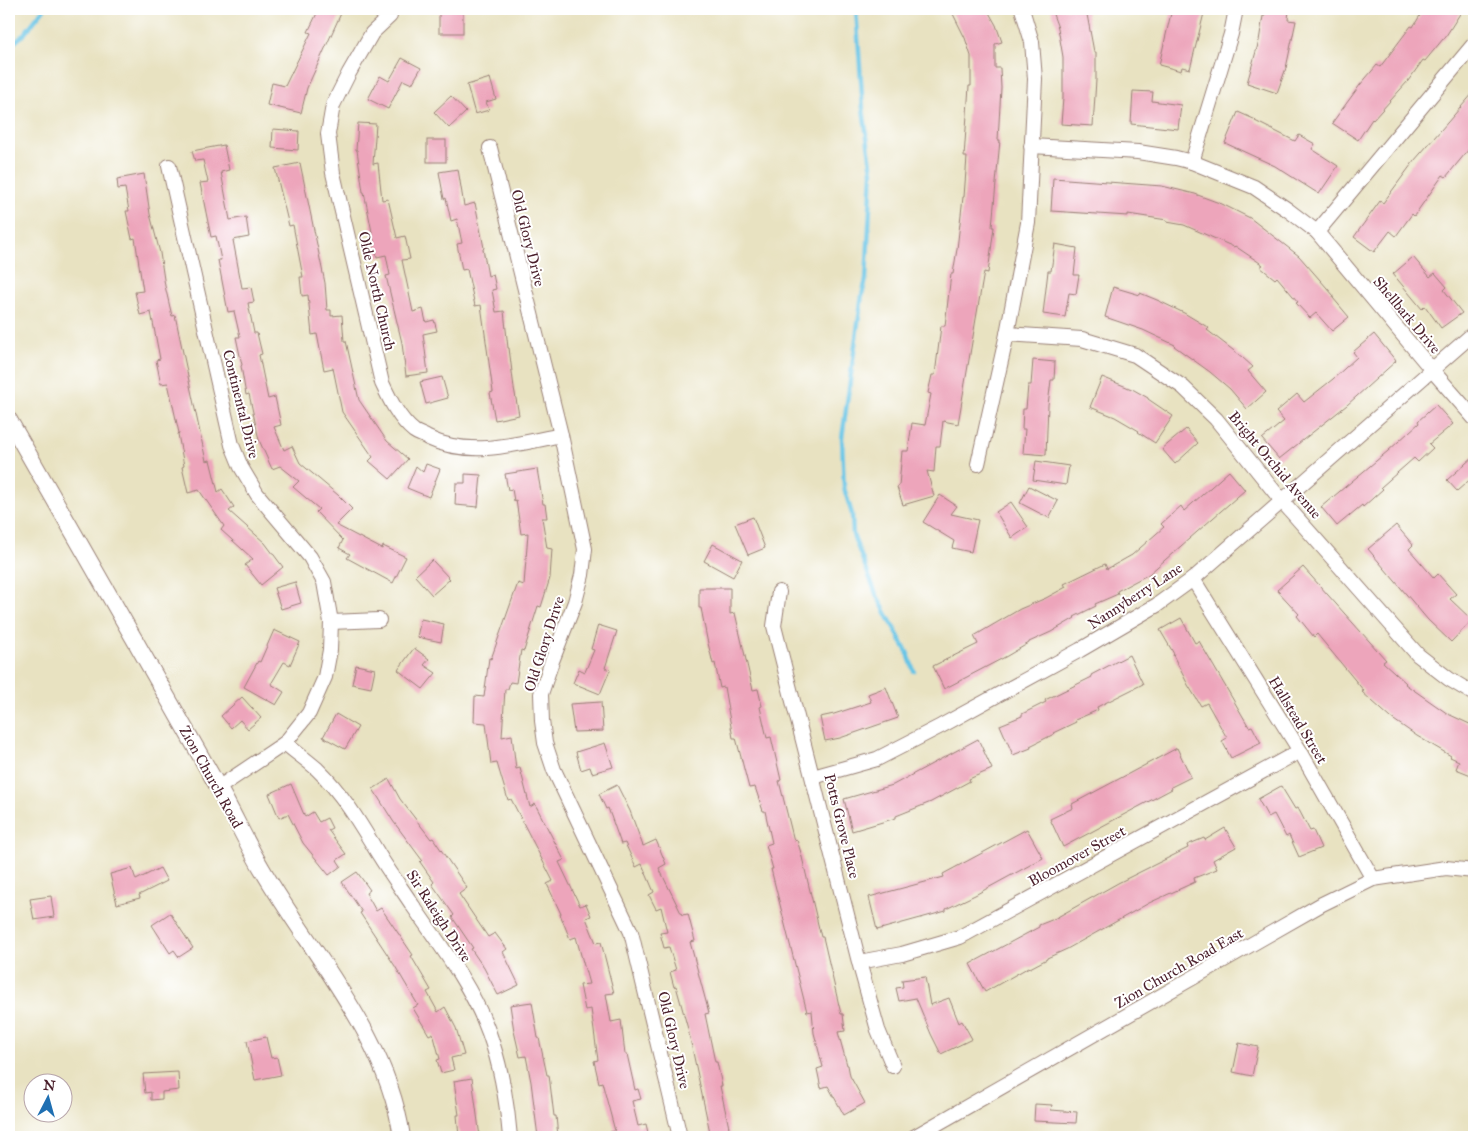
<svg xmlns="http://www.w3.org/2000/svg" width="1483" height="1146" font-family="'IM FELL Great Primer',serif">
  <rect width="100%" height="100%" fill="#fff"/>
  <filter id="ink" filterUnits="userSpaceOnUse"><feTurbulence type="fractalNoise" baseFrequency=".02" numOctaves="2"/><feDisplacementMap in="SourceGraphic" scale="10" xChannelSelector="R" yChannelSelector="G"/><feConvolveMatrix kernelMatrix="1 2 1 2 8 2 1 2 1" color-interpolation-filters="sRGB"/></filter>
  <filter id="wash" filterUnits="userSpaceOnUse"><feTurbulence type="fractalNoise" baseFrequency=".0096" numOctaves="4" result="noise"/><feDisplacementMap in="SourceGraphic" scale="20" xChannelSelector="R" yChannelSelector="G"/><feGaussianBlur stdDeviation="1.12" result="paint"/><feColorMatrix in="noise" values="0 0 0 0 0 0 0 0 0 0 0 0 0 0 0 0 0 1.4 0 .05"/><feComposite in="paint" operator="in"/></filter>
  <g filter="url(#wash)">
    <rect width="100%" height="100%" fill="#e8e2c1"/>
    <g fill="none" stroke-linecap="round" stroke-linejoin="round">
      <g stroke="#68c5e6" stroke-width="4.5">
        <polyline points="856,9 863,109 872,172 866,280 862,295 842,438 844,488 852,514 853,535 876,594 908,654 914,671"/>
        <polyline points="9,47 24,34 44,9"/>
      </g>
    </g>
    <g id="blocks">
      <g fill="#eda5bb">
        <polygon points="319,9 343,9 307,88 301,113 267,105 272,83 285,86 311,33 308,32"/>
        <rect x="439" y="9" width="24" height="24"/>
        <polygon points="959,9 987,9 996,25 1002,42 995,44 995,68 1000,68 1001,88 998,140 1000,140 992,227 994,227 988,273 984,272 958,424 943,421 940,446 936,446 934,472 927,471 934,496 903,505 897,487 899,486 902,451 908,451 912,423 925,425 931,394 928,393 932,375 935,375 941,326 945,326 951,274 953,274 957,249 963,197 964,197 967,157 964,157 969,86 971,86 971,56 965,38 952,12"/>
        <polygon points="1051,9 1086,9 1094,52 1096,52 1096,80 1093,126 1061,124 1063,98 1063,57 1058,28"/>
        <polygon points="1172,9 1205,9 1190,69 1182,67 1181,71 1159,65"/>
        <polygon points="1266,9 1289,9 1288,20 1296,21 1286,68 1277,93 1247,83 1259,41 1263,16 1265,16"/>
        <polygon points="1424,9 1463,9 1444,39 1443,39 1425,61 1423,60 1408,81 1373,120 1372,119 1358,140 1332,123 1360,85 1377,65 1380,67 1411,26 1413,27"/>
        <polygon points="402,58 421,68 412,84 403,80 388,109 368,99 380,76 389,81"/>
        <polygon points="490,78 496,99 486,102 489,110 475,114 467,85"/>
        <polygon points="1133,91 1153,92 1152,101 1181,105 1178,129 1131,124"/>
        <polygon points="1474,92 1474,143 1446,177 1443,175 1414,216 1412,214 1396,236 1390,231 1374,252 1354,237 1380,201 1383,203 1414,161"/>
        <polygon points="451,96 466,112 449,128 434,112"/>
        <polygon points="1238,112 1256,120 1255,121 1295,141 1299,135 1315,144 1312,149 1338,166 1319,194 1275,166 1225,143"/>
        <polygon points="358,123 376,124 373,164 378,163 382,200 388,199 397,238 405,236 410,259 402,260 413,312 423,309 426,322 434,320 437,331 423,334 428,373 406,376 402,343 386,276 390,275 386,255 377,257 364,192 363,192 357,150 356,150"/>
        <polygon points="273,129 299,131 298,150 272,148"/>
        <rect x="427" y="140" width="19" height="22"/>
        <polygon points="224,145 229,170 221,172 230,220 246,217 249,237 233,240 242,288 251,287 254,302 248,303 254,333 257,333 262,354 259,355 268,399 275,397 281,425 274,427 284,450 292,446 300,463 338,495 352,509 336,525 382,549 383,546 406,557 393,583 347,558 350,554 339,548 343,540 316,512 319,509 293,487 299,481 280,466 272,469 259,440 249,394 246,395 241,366 242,365 236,337 240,337 234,311 228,312 218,260 221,260 216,236 211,237 200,183 208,182 203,160 195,161 192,151"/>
        <polygon points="300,163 325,283 327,310 331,310 331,316 342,315 344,341 346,341 359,400 387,441 408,459 390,479 369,461 373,457 342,412 333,368 324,370 317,334 312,335 308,295 302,296 300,277 303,277 293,225 289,226 275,168"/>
        <polygon points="458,169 464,206 475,203 484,248 483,249 488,276 493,274 496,289 492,290 496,312 504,311 508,348 509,348 514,388 519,415 495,420 490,393 493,392 481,305 475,306 467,269 462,270 457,244 462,243 457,219 451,221 446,198 444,199 439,172"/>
        <polygon points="144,174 150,214 160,253 165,286 172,316 175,315 206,461 210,460 218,492 222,489 234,507 229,511 265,543 283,567 261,585 245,565 253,559 221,530 224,526 199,490 188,493 182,467 184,466 178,434 179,433 168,383 161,384 156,360 160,359 151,312 140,315 135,292 143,291 135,238 132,239 126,211 129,211 125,188 118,189 117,179"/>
        <polygon points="1053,178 1162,186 1195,194 1222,204 1250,218 1299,256 1334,296 1333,298 1349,317 1332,331 1316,313 1310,318 1296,303 1298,302 1277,277 1275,279 1260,267 1263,265 1235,246 1234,247 1184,225 1167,222 1167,220 1128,214 1128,216 1051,211"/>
        <polygon points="1055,244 1077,248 1074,275 1079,275 1076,294 1069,293 1065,317 1043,314 1048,271 1051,271"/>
        <polygon points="1413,257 1430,277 1435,273 1447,287 1444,290 1462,313 1441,328 1425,306 1422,309 1393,274"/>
        <polygon points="1113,287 1140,295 1140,293 1157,300 1184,313 1209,328 1207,330 1242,357 1253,367 1248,371 1266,392 1247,409 1230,389 1210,372 1174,346 1175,345 1143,330 1105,317"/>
        <polygon points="1374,334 1396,361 1347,405 1279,459 1262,439 1284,421 1276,412 1297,394 1304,402 1333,379 1357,357 1353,352"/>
        <polygon points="1033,360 1055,362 1054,380 1051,380 1048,405 1046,455 1023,453 1025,429 1022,429 1023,409 1026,409 1028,385 1031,385"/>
        <polygon points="442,377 448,398 426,404 420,382"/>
        <polygon points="1102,377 1134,390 1148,398 1148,399 1173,416 1155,443 1138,432 1139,431 1115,417 1090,407"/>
        <polygon points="1436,405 1453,424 1429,444 1433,448 1418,462 1414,458 1381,487 1383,489 1363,507 1362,505 1337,526 1321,507 1388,451 1419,423 1418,421"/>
        <polygon points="1186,429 1198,443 1175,464 1162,449"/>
        <polygon points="1474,456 1474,476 1457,491 1447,480"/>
        <polygon points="1036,461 1069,466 1066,485 1033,480"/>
        <polygon points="426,464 440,469 429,497 407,488 416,466 423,472"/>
        <polygon points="537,469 543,504 545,504 547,518 542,518 547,548 552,549 550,578 541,607 538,606 524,651 521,650 516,683 510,682 508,689 505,689 502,737 512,735 516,769 520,768 530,807 535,804 564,860 559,862 580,906 586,904 591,916 586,918 596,943 601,942 614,993 606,994 611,1022 621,1020 625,1054 627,1054 635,1090 638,1089 641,1099 632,1101 638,1126 646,1124 649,1137 610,1137 610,1132 615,1131 602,1082 599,1083 594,1061 598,1060 591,1009 585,1010 580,985 589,984 576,937 570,939 560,914 561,914 547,884 553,881 511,799 508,800 497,763 491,764 486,723 474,722 475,696 484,697 489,658 491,659 518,583 524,585 528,533 521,534 516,500 514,501 512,489 508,490 505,474"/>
        <polygon points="1229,471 1245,490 1149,574 1117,591 1118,594 1095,604 1096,606 1074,617 1075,618 1051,632 1029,642 1029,643 1007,656 944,689 933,666 978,644 974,636 1020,609 1046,598 1066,587 1064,584 1105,564 1107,569 1132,555 1164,527 1161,524 1181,506 1184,511"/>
        <polygon points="465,474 481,475 478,507 455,505 456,483 465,483"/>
        <polygon points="1029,486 1058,501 1049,518 1020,503"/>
        <polygon points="940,495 957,506 951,514 978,520 971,552 952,548 954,541 923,522"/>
        <polygon points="1011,502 1028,527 1012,538 996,512"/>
        <polygon points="753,517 765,548 748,555 735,524"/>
        <polygon points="1396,525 1413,545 1409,549 1434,578 1438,574 1456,594 1450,599 1472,620 1451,642 1428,620 1368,549"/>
        <polygon points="713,544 742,560 733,577 704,561"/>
        <polygon points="432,560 450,579 432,595 415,576"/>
        <polygon points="1303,567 1386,660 1383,662 1406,683 1405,684 1448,714 1474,726 1474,766 1471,775 1456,769 1459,761 1450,757 1451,756 1417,736 1391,718 1362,692 1364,691 1317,634 1314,637 1297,616 1299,614 1277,590"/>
        <polygon points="295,582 301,603 281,609 274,588"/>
        <polygon points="699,588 730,588 730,614 735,613 753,690 758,689 762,706 760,707 767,738 771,737 781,780 779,781 794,841 797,840 801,853 821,937 823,937 841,1014 843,1014 845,1031 838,1032 847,1065 848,1065 850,1076 865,1103 844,1115 828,1086 821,1088 817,1069 823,1067 814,1033 812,1011 807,1012 771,869 773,869 766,845 772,843 765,811 763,811 755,787 749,788 736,738 733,738 724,687 720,688 715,663 713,664 707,639 701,608 699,608"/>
        <polygon points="1181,618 1195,643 1199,641 1249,727 1252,726 1261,743 1231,758 1222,741 1227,738 1207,703 1201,706 1188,685 1173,655 1174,654 1160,630"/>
        <polygon points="421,619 444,624 441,642 417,637"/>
        <polygon points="598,625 617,631 605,668 610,670 600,694 573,683 579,669 585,672 594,650 591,649"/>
        <polygon points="274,630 300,642 290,665 284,662 271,684 284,692 276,705 244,687 258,661 260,662"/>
        <polygon points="414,648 429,659 424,665 436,673 423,689 398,670"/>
        <polygon points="1129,655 1143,684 1097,707 1098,710 1075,720 1076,722 1053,733 1054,734 1030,746 1031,748 1013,755 1000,725 1022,716 1022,714 1046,702 1045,700 1092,677 1091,675"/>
        <polygon points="356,665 375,669 371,688 352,684"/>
        <polygon points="886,687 898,718 840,738 825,741 820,717 834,714 871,702 868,694"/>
        <polygon points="242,697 261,718 248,729 240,720 231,728 221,716"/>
        <polygon points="601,702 603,731 574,732 570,704"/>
        <polygon points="336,714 358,727 345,749 323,737"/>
        <polygon points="978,739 992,769 969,779 970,781 931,802 896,816 896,818 852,831 844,799 893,785"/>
        <polygon points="605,743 613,767 592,773 590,767 581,770 576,752"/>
        <polygon points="1177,748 1191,777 1171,787 1172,789 1063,847 1050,819 1073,808 1072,804"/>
        <polygon points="389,779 400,799 431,839 433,838 467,888 459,894 488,937 495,933 507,949 503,952 519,985 498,995 484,968 471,949 473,948 452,917 454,915 432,884 434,882 420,862 422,860 393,821 373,789"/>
        <polygon points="291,784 305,817 313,812 319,822 327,818 332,828 328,830 346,854 337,860 341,866 329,875 303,843 288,814 279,818 269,794"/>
        <polygon points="617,785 630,811 643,846 656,840 666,864 659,868 682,915 688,914 695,941 690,942 709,1013 705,1014 715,1062 717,1062 722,1086 720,1086 731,1137 711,1137 688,1029 676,986 674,987 670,972 676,970 669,947 664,948 660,933 667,932 661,907 656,909 649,895 654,892 642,864 636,867 625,843 621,844 608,808 606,809 599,794"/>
        <polygon points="1281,786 1295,809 1298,808 1310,831 1313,830 1321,848 1299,857 1289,835 1286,837 1274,814 1268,817 1258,799"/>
        <polygon points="1225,828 1236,847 1213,860 1217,869 1194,878 1195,882 1149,903 1067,949 1047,958 1047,959 1030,968 1029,967 985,992 970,964 1039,927 1039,925 1054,919 1118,883 1188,848 1187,845 1204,838 1205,840"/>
        <polygon points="1027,829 1043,858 975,895 946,909 946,911 877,930 869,897 944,877 943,874"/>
        <polygon points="132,868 136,880 160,868 167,881 139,895 140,898 117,904 110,874"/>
        <polygon points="357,872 370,890 366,893 376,911 381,908 413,955 411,956 431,990 427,992 438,1012 445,1007 456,1028 464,1055 451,1058 454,1070 441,1073 437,1060 440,1059 433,1033 429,1035 413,1008 418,1005 395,966 360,913 362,912 342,882"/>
        <polygon points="51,896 54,917 34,920 30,899"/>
        <polygon points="170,913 193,948 179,957 174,950 170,953 152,925"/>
        <polygon points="925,977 930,1005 949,998 959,1023 962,1021 972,1039 941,1054 931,1034 916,998 899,1001 896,988 903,987 902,980"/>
        <polygon points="532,1002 538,1038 539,1038 547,1075 549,1075 554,1116 556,1116 558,1137 538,1137 531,1082 526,1056 520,1057 514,1031 510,1005"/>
        <polygon points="266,1037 271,1058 277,1057 281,1075 255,1080 247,1041"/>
        <polygon points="1239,1043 1258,1047 1252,1076 1233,1072"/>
        <polygon points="178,1072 179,1090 162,1092 162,1099 151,1100 151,1092 145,1093 143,1074"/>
        <polygon points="472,1078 480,1137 459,1137 457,1115 459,1115 454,1081"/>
        <polygon points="1035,1104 1052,1105 1051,1110 1077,1112 1076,1123 1034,1121"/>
      </g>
    </g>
  </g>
  <g filter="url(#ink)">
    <use href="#blocks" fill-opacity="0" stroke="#998076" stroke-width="1"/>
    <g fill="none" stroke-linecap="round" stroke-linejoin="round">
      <g stroke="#998076" stroke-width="16">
        <g id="minor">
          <path d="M390,16L372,33L349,73L333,105L328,134L333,173L382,383C390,400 399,419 414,431C418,434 424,435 428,438C469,458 518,444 561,435"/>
          <polyline points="1031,146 1138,152 1176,158 1192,162 1254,187 1288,210 1317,232 1432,370 1474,418"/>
          <polyline points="490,148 561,435 585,549 582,575 575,602 552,661 541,694 542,721 545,743 554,770 631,932 680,1137"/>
          <polyline points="1192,162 1231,34 1236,9"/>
          <polyline points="169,166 232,445 241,467 257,494 310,557 324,582 331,622 330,650 325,677 309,713 285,743 218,788"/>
          <polyline points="1317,232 1474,44"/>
          <polyline points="1007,334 1082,339 1135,355 1183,387 1216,419 1282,501 1418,655 1449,679 1474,694"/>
          <polyline points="978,464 1007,334 1028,223 1035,79 1032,42 1022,9"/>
          <polyline points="1193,579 1300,751 1373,879"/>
          <polyline points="779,592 774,626 859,962 878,1030 893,1066"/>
          <polyline points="331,622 379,620"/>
          <path d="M285,743C295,752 307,760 317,769C343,794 361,825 379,855C390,873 402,889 413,906C440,945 473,988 489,1033C501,1066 507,1102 510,1137"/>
          <polyline points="813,777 877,759 941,726 1080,650 1157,605 1193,579 1474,333"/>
          <polyline points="859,962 902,954 960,937 1300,751"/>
          <polyline points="914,1137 1322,904 1373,879 1446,868 1474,871"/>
        </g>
      </g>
      <g stroke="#998076" stroke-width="18">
        <path id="tertiary" d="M9,420C79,542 148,663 217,785C233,813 246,842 262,869C312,955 387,1035 402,1137"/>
      </g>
      <use href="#minor" stroke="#fff" stroke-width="14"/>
      <use href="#tertiary" stroke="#fff" stroke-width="16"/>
    </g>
  </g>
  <g text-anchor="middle" stroke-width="4" stroke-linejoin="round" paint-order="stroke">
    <g font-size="15" fill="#4a1f2b" stroke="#fff">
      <text transform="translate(528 238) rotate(76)" y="5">Old Glory Drive</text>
      <text transform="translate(377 291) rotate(77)" y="5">Olde North Church</text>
      <text transform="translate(1407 315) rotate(50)" y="5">Shellbark Drive</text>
      <text transform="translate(241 404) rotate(76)" y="5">Continental Drive</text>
      <text transform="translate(1275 465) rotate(50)" y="5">Bright Orchid Avenue</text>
      <text transform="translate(1135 596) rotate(-33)" y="5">Nannyberry Lane</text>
      <text transform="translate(544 644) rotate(-72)" y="5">Old Glory Drive</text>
      <text transform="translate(1298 720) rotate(59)" y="5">Hallstead Street</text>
      <text transform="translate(211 777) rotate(61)" y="5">Zion Church Road</text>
      <text transform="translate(842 826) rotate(76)" y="5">Potts Grove Place</text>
      <text transform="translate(1077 856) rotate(-29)" y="5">Bloomover Street</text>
      <text transform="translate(439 916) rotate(57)" y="5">Sir Raleigh Drive</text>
      <text transform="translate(1179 968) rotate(-30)" y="5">Zion Church Road East</text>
      <text transform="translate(674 1040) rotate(77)" y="5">Old Glory Drive</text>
    </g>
  </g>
  <rect width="1483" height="1146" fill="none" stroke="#fff" stroke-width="30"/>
  <g transform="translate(48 1098) rotate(6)"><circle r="24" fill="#ffffff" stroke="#b7a5aa"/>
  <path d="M0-4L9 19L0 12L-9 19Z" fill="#1f6fb2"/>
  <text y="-8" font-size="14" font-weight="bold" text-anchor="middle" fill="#4a1f2b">N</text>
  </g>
</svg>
